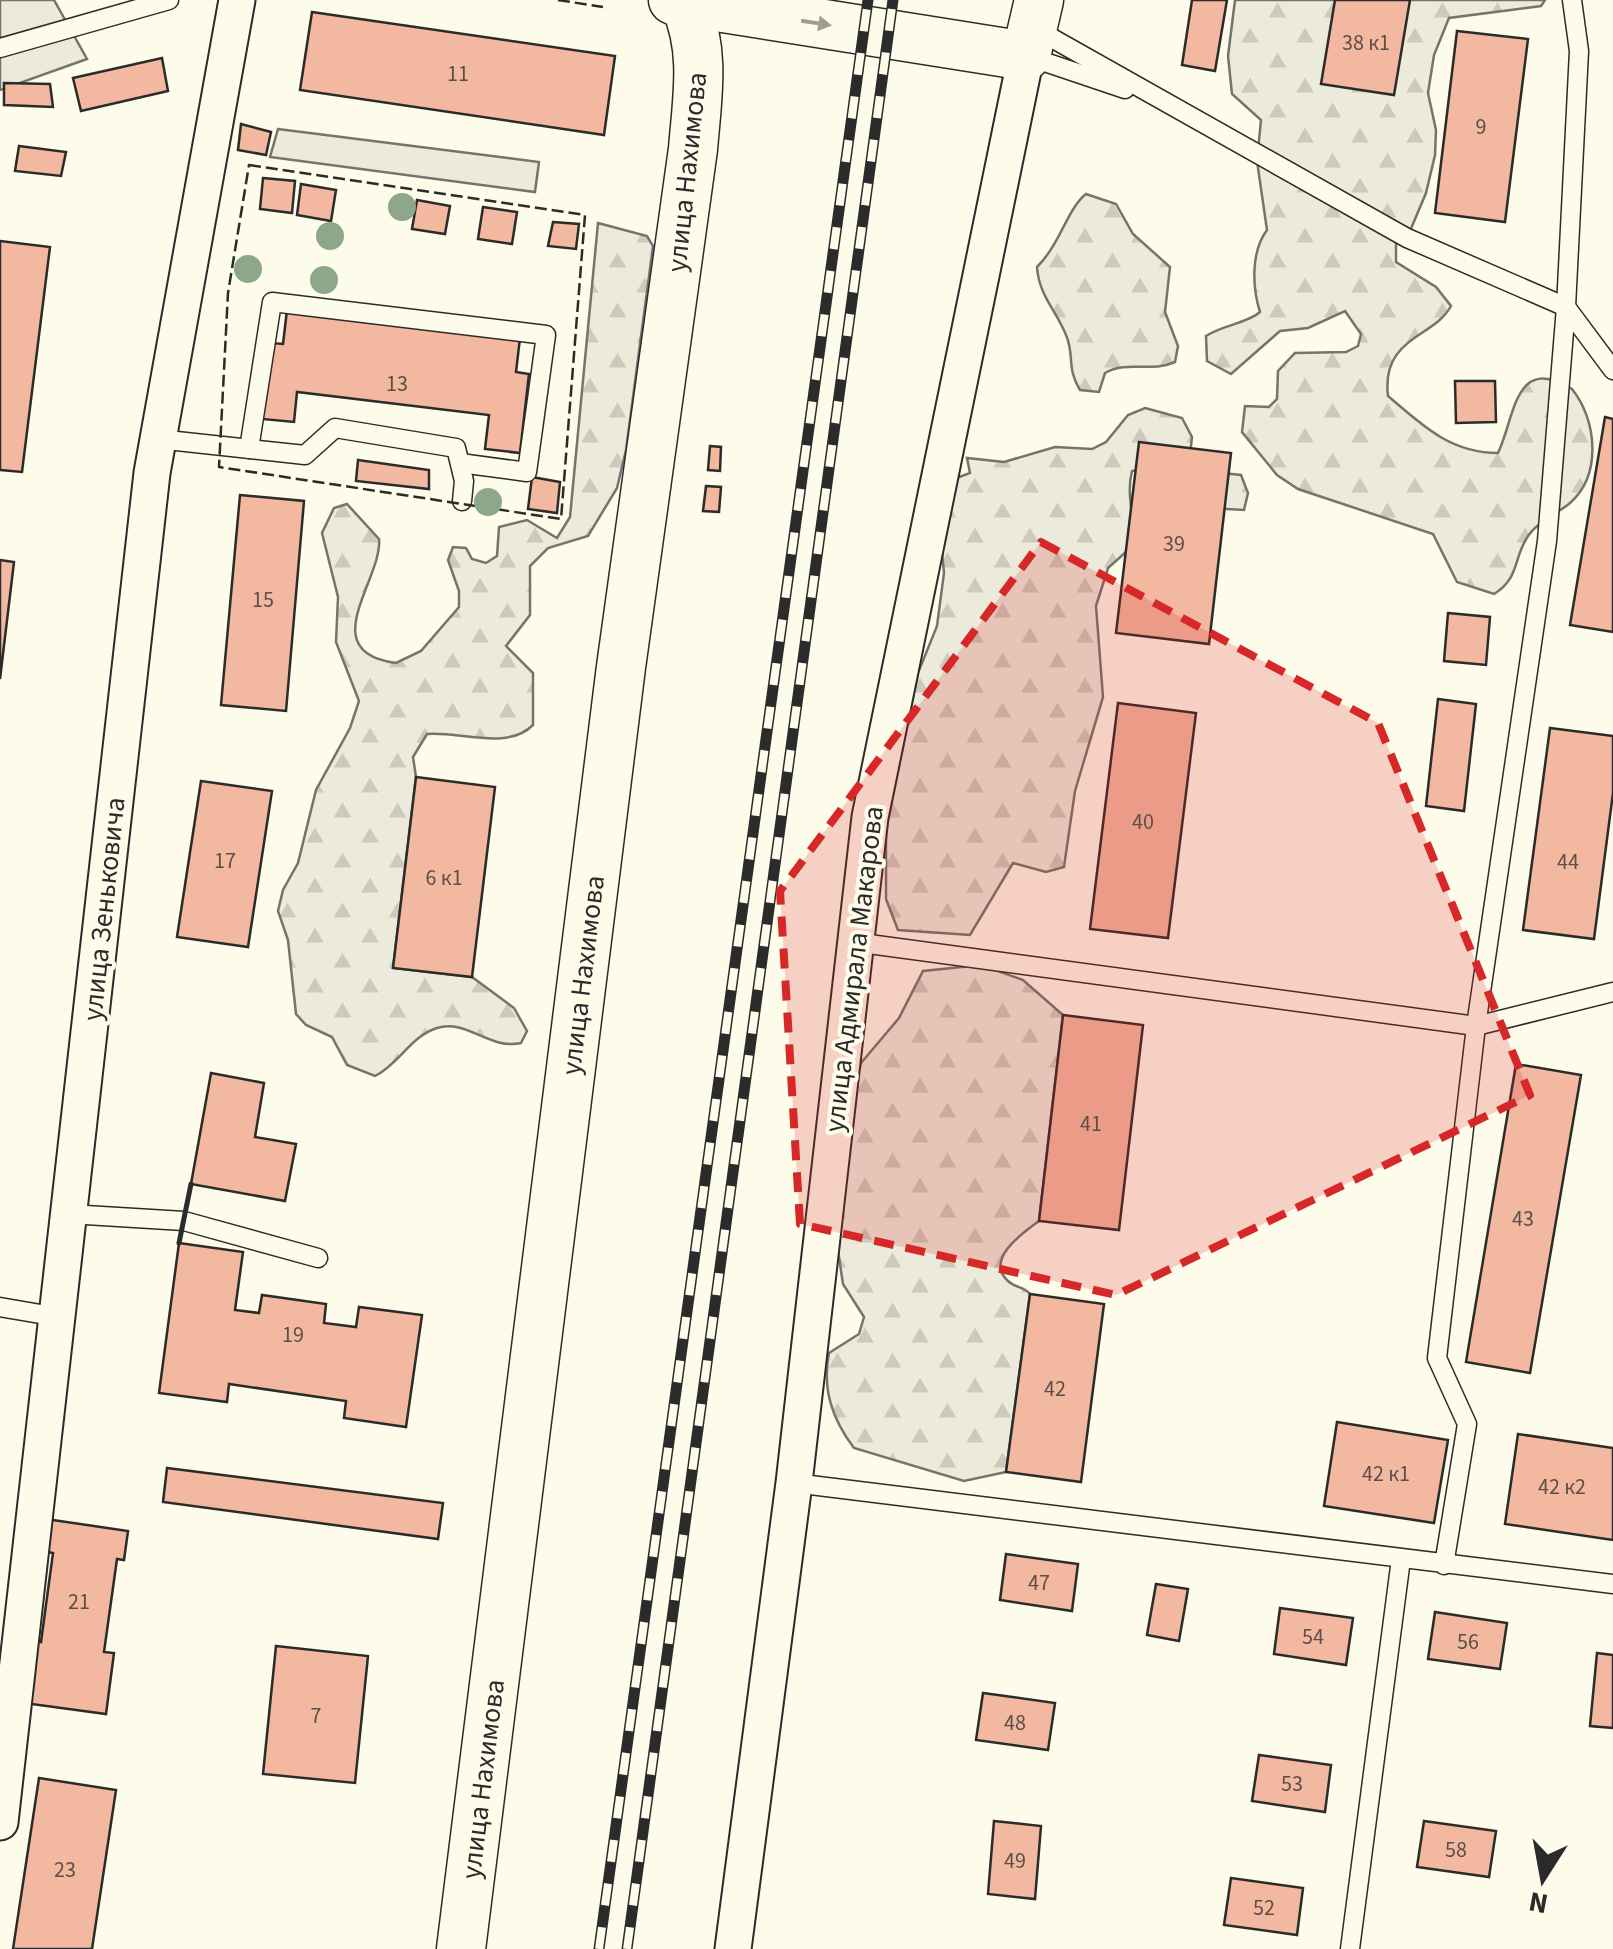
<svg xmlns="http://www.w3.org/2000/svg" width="1613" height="1949" font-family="'Source Sans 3',sans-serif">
  <defs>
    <pattern id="forest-firs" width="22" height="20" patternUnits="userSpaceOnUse" patternTransform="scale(2.5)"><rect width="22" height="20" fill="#ecebdb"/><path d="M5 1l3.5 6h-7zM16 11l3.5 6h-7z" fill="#cbcabc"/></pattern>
  </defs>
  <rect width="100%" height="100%" fill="#fdfbea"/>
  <g fill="url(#forest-firs)" stroke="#74746e" stroke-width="2.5">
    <path d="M1235,0H1545L1541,6L1449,18L1434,55L1428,93L1436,130L1435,155L1426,193L1407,238L1396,243V262L1436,287L1451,306C1434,338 1381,337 1388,396C1422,425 1450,453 1498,453C1515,418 1514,353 1572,389C1597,420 1602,475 1570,503C1557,514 1537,522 1528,536C1513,558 1520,578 1494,594L1457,582L1433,534L1298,489L1277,475L1242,432L1245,406L1269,407L1277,399L1278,371L1295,353L1346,352L1358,346L1361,334L1345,311L1308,328L1280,331L1231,374L1207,361L1206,336C1223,325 1248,323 1260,312C1252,287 1251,251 1267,230L1257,161L1261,120L1232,94L1228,56Z"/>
    <path d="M1086,194L1116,204L1133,234L1170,267L1165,312L1178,346L1175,362C1151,373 1128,360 1105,373L1099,392L1080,390C1066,367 1075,356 1066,335C1056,310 1039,296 1037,267C1061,243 1067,209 1086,194Z"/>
    <path d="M598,223L647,236L653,246L626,450L617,488L588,536L548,548L530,566V615L506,646L533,673V725C507,751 460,731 427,734L413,757L416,777L393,968L472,977L514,1008L527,1031L521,1043C489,1050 467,1019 437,1028C411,1036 399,1064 375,1076L347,1065L332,1037L306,1025L296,1014L288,940L278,911L283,890L298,863L316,790L350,728L359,701L336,642L338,597L322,533L334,508L347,504L379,539C383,579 313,652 396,663L421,651L459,607V591L448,560L453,547L466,548L472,559L486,563L497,556L499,527L527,520L557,538L570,517Z"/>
    <path d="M1145,408L1182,418L1192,437L1190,455L1222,473L1241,475L1248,493L1244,510L1210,508L1148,468L1132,471C1126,493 1134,519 1135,544L1108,568L1096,606L1103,697L1075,791L1064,867L1046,872L1013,863L970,935L898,930L886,899V830L918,673L937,626L944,573L941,541L954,479L970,473L967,458L1004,462L1055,447L1092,449L1106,442L1128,415Z"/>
    <path d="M981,965L1023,980L1063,1015L1039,1221C1024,1232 984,1259 1008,1281C1015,1288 1023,1286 1030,1294L1006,1472L964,1481L854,1448C832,1419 822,1389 829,1353L859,1334L864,1317L843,1284L835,1231L855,1083L861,1063L899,1018L923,971Z"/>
  </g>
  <g fill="#eceadb" stroke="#74746e" stroke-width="2.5">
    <polygon points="0,0 54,0 87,59 0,90"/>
    <polygon points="278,129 539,162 535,192 270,157"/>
  </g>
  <g fill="#f2b8a0" stroke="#2b2b2b" stroke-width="2.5">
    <polygon points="1192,0 1227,0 1215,71 1182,65"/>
    <polygon points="1335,0 1410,0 1394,95 1321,84"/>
    <polygon points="312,12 615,56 604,135 300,90"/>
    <polygon points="1457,31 1528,39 1505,222 1435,213"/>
    <polygon points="162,58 168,91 81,111 73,78"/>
    <polygon points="4,83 50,84 53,107 4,105"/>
    <polygon points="241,124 271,132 266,155 238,150"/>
    <polygon points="19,146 66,152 61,176 15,171"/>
    <polygon points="263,178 295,181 292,213 260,209"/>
    <polygon points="301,184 336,190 331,221 297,215"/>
    <polygon points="417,200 450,206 445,234 412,229"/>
    <polygon points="483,207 517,212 512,244 478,239"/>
    <polygon points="553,222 579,224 576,249 548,246"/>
    <polygon points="0,241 50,247 22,472 0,470"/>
    <polygon points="287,310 520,338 516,372 529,374 520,453 485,449 489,415 297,392 294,422 262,419 272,343 283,344"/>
    <polygon points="1455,381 1495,381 1496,422 1456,423"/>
    <polygon points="1605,417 1613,419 1613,632 1570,625"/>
    <polygon points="1139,442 1231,453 1209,644 1116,633"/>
    <polygon points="710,446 721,447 720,471 708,470"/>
    <polygon points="358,460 429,470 429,489 356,481"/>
    <polygon points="532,477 560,482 557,513 528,509"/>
    <polygon points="706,486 721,487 719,512 703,511"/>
    <polygon points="240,495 304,501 286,711 221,705"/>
    <polygon points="0,560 14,562 0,679"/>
    <polygon points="1448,613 1490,617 1486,665 1444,661"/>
    <polygon points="1438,699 1476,704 1464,811 1426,806"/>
    <polygon points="1118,703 1196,713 1168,938 1090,929"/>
    <polygon points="1550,728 1613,736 1613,793 1594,939 1523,930"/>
    <polygon points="416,777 495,787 472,977 393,968"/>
    <polygon points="201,781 272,791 248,947 177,937"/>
    <polygon points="1063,1015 1143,1025 1119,1230 1039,1221"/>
    <polygon points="1516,1064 1581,1075 1530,1373 1466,1362"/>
    <polygon points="211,1073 264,1083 255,1137 296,1144 285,1201 191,1184"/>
    <polygon points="179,1243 243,1252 235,1310 259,1313 262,1295 326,1304 324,1323 356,1327 359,1307 422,1315 406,1427 344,1418 346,1401 229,1384 227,1402 159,1393"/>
    <polygon points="1030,1294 1104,1304 1081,1482 1006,1472"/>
    <polygon points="1337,1422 1448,1440 1434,1523 1324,1506"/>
    <polygon points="1518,1434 1613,1448 1613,1540 1505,1524"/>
    <polygon points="167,1468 443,1503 438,1539 163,1502"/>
    <polygon points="46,1519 128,1531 124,1560 117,1559 104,1652 114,1653 106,1714 24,1703 33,1641 41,1642 53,1553 42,1551"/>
    <polygon points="1006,1554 1078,1564 1072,1611 1000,1600"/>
    <polygon points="1156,1584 1188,1589 1179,1641 1147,1635"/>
    <polygon points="1280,1608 1353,1618 1346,1665 1274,1654"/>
    <polygon points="1435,1612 1507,1623 1500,1669 1428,1659"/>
    <polygon points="276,1646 368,1656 355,1783 263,1774"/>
    <polygon points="1597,1653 1613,1655 1613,1728 1590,1726"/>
    <polygon points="983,1693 1055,1703 1048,1750 976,1740"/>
    <polygon points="1259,1755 1331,1765 1325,1812 1252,1801"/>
    <polygon points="39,1778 116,1790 92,1949 13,1949"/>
    <polygon points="994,1821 1041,1826 1035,1899 988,1894"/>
    <polygon points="1424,1821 1496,1831 1489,1877 1417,1867"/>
    <polygon points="1231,1878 1303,1888 1297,1935 1224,1925"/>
  </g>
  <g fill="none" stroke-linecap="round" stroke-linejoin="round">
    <g stroke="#2b2b2b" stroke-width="21">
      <g id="lane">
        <polyline points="1034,28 1407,238 1566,307 1613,370"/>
        <polyline points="0,48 169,0"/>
        <polyline points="1027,56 1125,89"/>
        <polyline points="158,439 305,455 335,428 456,448 464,481 462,501"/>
        <polyline points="249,449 272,302 546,335 527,472 460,463"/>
        <polyline points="854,942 1476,1026 1613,992"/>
        <polyline points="69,1214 184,1221 318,1258"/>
        <polyline points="0,1307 58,1317"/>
        <polyline points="794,1483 1613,1584"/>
        <polyline points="1444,1565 1467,1424 1437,1358 1476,1026 1547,541 1566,307 1579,51 1572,0"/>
        <polyline points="1350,1949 1401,1559"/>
      </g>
    </g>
    <g stroke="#2b2b2b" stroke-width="39">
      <g id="street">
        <polyline points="0,1822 152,473 237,0"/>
        <polyline points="733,1949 794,1483 870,817 1026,56"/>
      </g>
    </g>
    <g stroke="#2b2b2b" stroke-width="51">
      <g id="secondary">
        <polyline points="673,0 1026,56 1039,0"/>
        <path d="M461,1949L621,667L693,149C697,99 706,51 685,4"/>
      </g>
    </g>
    <use href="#lane" stroke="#fdfbea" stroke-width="18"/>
    <use href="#street" stroke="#fdfbea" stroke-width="35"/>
    <use href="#secondary" stroke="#fdfbea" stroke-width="48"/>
    <g stroke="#2b2b2b" stroke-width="11">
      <g id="rail">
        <polyline points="599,1949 868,0"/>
        <polyline points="627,1949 893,0"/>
      </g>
    </g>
    <use href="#rail" stroke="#fdfbea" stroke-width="8" stroke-dasharray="22" stroke-linecap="butt"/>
    <g stroke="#2b2b2b" stroke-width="2.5" stroke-dasharray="12 5" stroke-linecap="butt">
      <polyline points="558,0 603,7"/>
      <polygon points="249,165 585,215 561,519 219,467 228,293"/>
    </g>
    <polyline stroke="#2b2b2b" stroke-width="5" points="179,1243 191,1184"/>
  </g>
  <g fill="#8ea78a">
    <circle cx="402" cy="207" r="14"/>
    <circle cx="330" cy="236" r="14"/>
    <circle cx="248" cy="269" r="14"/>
    <circle cx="324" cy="280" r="14"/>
    <circle cx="488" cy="502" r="14"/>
  </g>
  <defs><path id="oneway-solid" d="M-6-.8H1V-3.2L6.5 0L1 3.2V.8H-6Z" transform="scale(2.5)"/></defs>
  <use fill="#9e9d94" href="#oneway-solid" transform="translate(816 23) rotate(9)"/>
  <path fill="#d62828" fill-opacity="0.2" stroke="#d62828" stroke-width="8" stroke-dasharray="20 12" stroke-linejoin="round" d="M1041,542L1378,723L1530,1095L1116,1295L800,1224L780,891Z"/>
  <g text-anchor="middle" stroke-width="8" stroke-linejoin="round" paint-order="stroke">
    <g font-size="22" fill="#5d4e48">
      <text x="1366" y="50">38 к1</text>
      <text x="458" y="81">11</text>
      <text x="1481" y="134">9</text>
      <text x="397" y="391">13</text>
      <text x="1174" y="551">39</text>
      <text x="263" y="607">15</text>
      <text x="1143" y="829">40</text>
      <text x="225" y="868">17</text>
      <text x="1568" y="869">44</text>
      <text x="444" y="885">6 к1</text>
      <text x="1091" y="1131">41</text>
      <text x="1523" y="1226">43</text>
      <text x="293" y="1342">19</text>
      <text x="1055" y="1396">42</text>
      <text x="1386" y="1481">42 к1</text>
      <text x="1562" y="1494">42 к2</text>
      <text x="1039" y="1590">47</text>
      <text x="79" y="1609">21</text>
      <text x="1313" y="1644">54</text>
      <text x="1468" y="1649">56</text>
      <text x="316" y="1723">7</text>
      <text x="1015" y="1730">48</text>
      <text x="1292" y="1791">53</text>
      <text x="1456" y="1857">58</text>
      <text x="1015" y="1868">49</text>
      <text x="65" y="1877">23</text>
      <text x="1264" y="1915">52</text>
    </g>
    <g font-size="28" fill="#2b2b2b" stroke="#fdfbea">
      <text transform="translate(686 172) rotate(-84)" y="10">улица Нахимова</text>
      <text transform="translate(103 909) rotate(-84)" y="10">улица Зеньковича</text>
      <text transform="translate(853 969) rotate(-83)" y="10">улица Адмирала Макарова</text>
      <text transform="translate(582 975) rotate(-83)" y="10">улица Нахимова</text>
      <text transform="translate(482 1779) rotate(-83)" y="10">улица Нахимова</text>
    </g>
  </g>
  <g transform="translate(1543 1879) rotate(191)" stroke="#fdfbea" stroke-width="8" paint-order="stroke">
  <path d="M0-8L18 38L0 25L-18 38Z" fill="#2b2b2b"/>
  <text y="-15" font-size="28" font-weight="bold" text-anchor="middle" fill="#2b2b2b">N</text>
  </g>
</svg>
